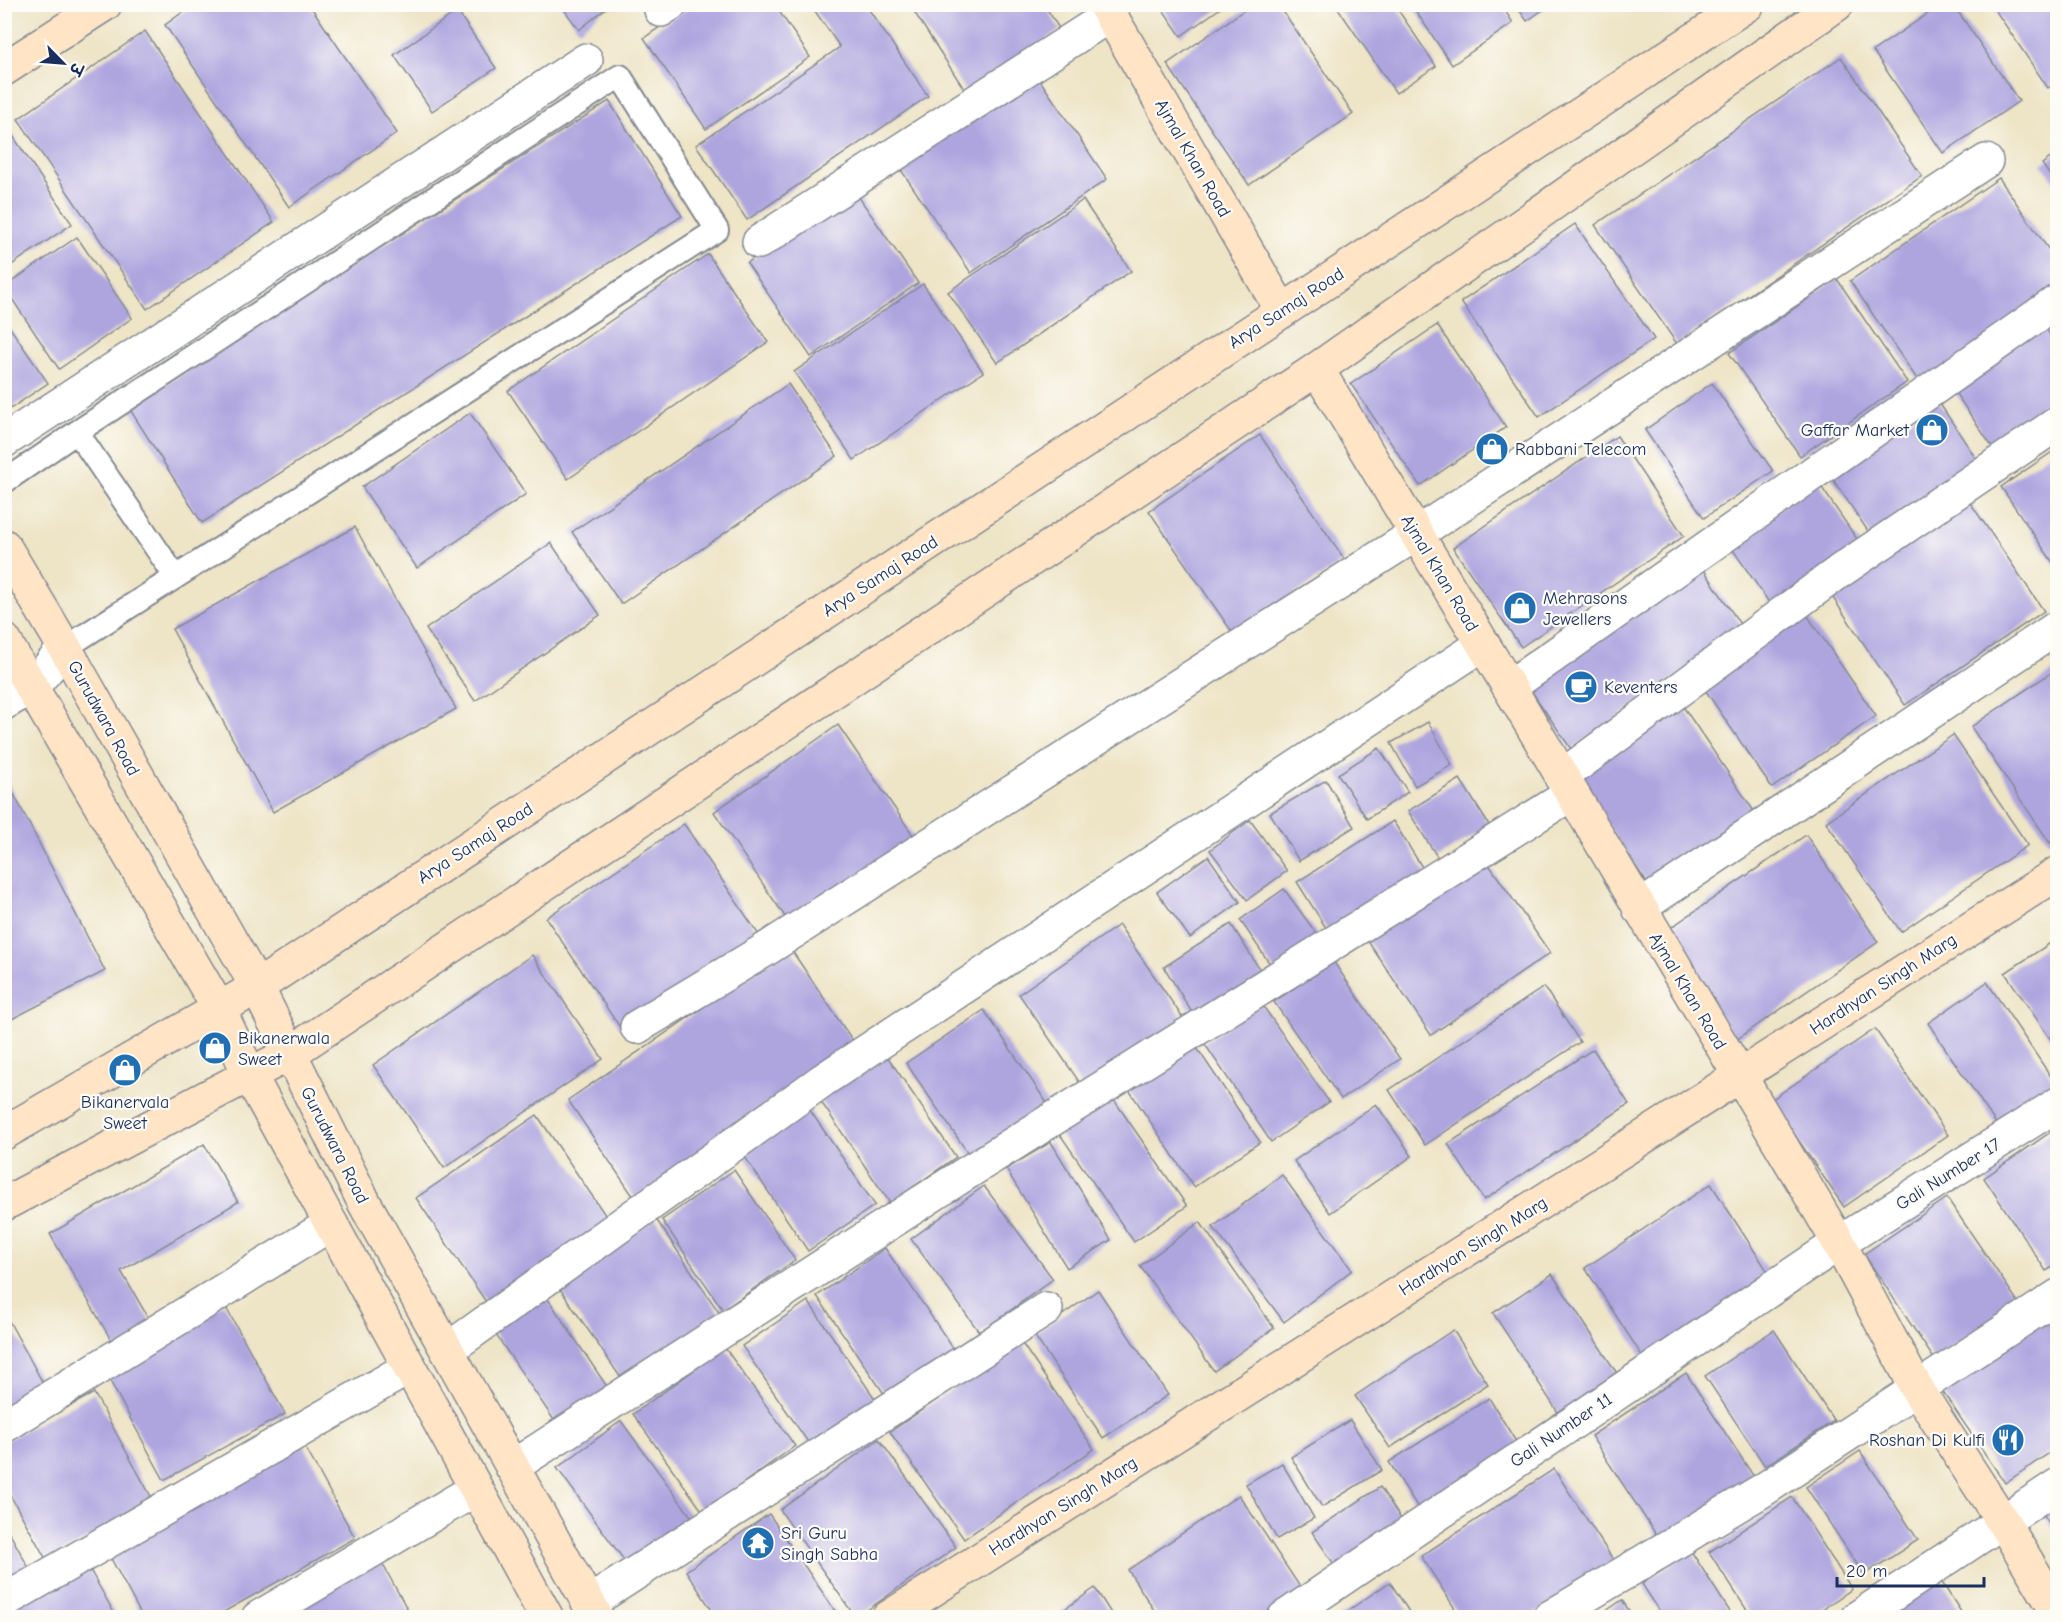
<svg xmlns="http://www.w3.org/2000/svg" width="2062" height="1622" font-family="'Comic Neue','Playpen Sans Deva',sans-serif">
  <rect width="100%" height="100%" fill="#fdfcf7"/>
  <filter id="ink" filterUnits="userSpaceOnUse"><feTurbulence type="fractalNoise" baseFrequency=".0167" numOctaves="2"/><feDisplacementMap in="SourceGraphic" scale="12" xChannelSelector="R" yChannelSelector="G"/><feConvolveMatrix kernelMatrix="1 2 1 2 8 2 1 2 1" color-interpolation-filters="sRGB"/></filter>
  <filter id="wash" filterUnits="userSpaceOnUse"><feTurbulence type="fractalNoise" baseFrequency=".008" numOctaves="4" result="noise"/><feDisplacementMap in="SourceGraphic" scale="24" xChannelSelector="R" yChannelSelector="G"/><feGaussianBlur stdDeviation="1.35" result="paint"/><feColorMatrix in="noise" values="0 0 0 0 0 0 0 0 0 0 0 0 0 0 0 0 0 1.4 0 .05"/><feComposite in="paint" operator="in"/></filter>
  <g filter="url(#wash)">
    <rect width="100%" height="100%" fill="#eee4c6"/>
    <g id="blocks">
      <g fill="#aea5df">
        <polygon points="194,4 309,4 397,133 289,207 165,25"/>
        <polygon points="560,4 611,4 579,30"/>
        <polygon points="810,4 865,4 928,96 747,220 696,145 840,47"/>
        <polygon points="909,4 1044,4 1060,30 966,92"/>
        <polygon points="1159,4 1226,4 1181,36"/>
        <polygon points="1253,4 1278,4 1353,114 1249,185 1167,64"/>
        <polygon points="1335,4 1394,4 1436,66 1396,93"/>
        <polygon points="1411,4 1501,4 1513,23 1452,65"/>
        <polygon points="1515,4 1551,4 1527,21"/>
        <polygon points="1942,4 1953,4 2019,101 1943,153 1873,51"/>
        <polygon points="1991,4 2058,4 2058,81 2048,88"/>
        <polygon points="692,5 775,5 810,57 706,129 644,38"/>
        <polygon points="457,11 496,68 432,111 394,55"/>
        <polygon points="145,31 274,222 147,309 18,119"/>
        <polygon points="1841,57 1922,176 1677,344 1595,225"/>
        <polygon points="1033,70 1107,179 971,273 897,164"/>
        <polygon points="609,101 682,216 202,523 129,408"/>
        <polygon points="9,130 72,224 4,270 4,133"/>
        <polygon points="2058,153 2058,187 2042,164"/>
        <polygon points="1999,178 2058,263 2058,292 1921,385 1850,281"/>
        <polygon points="854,190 918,283 811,357 747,263"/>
        <polygon points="1083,200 1131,271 997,363 948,292"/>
        <polygon points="1575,224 1654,339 1539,417 1461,302"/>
        <polygon points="77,237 132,318 59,369 4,287"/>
        <polygon points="708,254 768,342 568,479 508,391"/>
        <polygon points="1837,279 1907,382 1800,456 1729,353"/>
        <polygon points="923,284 983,372 854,460 794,372"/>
        <polygon points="4,319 48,383 4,413"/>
        <polygon points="1437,325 1506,427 1420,486 1351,384"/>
        <polygon points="2044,326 2058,346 2058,408 1995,451 1952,388"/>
        <polygon points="1712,383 1773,471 1704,518 1645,430"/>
        <polygon points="788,384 837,456 621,604 572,532"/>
        <polygon points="1938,401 1981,466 1874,540 1830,475"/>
        <polygon points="470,413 526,494 417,568 362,487"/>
        <polygon points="1260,435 1345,560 1234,635 1149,511"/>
        <polygon points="1617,436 1684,536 1521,647 1453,548"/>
        <polygon points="2058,448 2058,570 2001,487"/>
        <polygon points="1818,482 1861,545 1772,607 1729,544"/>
        <polygon points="1965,495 2044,611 1905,705 1827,589"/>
        <polygon points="355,527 456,709 273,812 172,629"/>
        <polygon points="551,543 600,615 475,701 426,629"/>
        <polygon points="1700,564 1744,630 1571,749 1526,683"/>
        <polygon points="1805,612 1876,716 1772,788 1701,684"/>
        <polygon points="2058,668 2058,838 2050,843 1971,727"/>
        <polygon points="1680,702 1756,814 1649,886 1574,775"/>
        <polygon points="1428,722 1452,765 1415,786 1391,743"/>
        <polygon points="838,725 917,841 792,927 714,812"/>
        <polygon points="1953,735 2028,845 1901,932 1826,822"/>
        <polygon points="1379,748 1408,792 1367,819 1338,774"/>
        <polygon points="4,775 105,971 4,1023"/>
        <polygon points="1460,779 1489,825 1438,858 1408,811"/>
        <polygon points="1326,780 1354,827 1299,861 1270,813"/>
        <polygon points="1250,820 1287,871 1247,900 1210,850"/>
        <polygon points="1393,821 1427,875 1331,936 1297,882"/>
        <polygon points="684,824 759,935 621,1029 546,918"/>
        <polygon points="1806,835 1878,942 1736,1040 1663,933"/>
        <polygon points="1481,853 1550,953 1431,1035 1363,934"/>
        <polygon points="1208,856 1240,902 1190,938 1157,892"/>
        <polygon points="1284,889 1319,937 1274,970 1240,920"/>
        <polygon points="1231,924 1267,981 1199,1024 1164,967"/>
        <polygon points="1119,925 1185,1021 1084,1089 1019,994"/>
        <polygon points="2058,938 2058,1050 2005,973"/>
        <polygon points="790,948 857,1047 635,1199 568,1100"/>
        <polygon points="532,955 603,1059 444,1168 373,1065"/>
        <polygon points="1333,961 1400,1059 1341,1099 1274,1002"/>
        <polygon points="1987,982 2058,1087 1999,1128 1928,1023"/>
        <polygon points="1544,987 1580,1042 1425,1145 1389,1090"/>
        <polygon points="1261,1003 1329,1102 1271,1142 1204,1043"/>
        <polygon points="984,1010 1049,1106 972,1159 906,1063"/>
        <polygon points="1875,1029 1948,1135 1844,1207 1771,1100"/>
        <polygon points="1193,1042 1260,1142 1194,1187 1127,1087"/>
        <polygon points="1593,1049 1629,1104 1484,1200 1448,1144"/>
        <polygon points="885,1053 956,1157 890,1203 819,1099"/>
        <polygon points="1112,1097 1187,1206 1134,1242 1059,1133"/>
        <polygon points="1376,1104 1412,1156 1330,1213 1294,1161"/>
        <polygon points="809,1109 875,1205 808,1251 743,1154"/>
        <polygon points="537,1115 610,1222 488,1305 416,1198"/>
        <polygon points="2058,1127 2058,1264 2046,1271 1984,1178"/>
        <polygon points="1051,1142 1111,1240 1067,1268 1006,1169"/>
        <polygon points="204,1144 238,1202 121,1271 156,1331 118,1352 50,1234"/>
        <polygon points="734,1170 795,1260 723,1310 662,1220"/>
        <polygon points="1282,1175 1352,1270 1284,1322 1213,1227"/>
        <polygon points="1711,1184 1772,1278 1646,1362 1585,1268"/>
        <polygon points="984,1186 1053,1279 980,1333 911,1239"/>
        <polygon points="1947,1198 2018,1302 1934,1359 1864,1254"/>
        <polygon points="656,1219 720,1314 623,1381 558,1286"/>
        <polygon points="1200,1222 1274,1328 1214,1371 1140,1266"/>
        <polygon points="885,1248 957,1354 889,1401 817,1296"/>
        <polygon points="1552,1274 1622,1381 1563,1420 1493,1313"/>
        <polygon points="1098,1290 1168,1395 1103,1438 1034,1335"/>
        <polygon points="544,1293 610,1391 558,1426 492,1329"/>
        <polygon points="808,1301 878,1403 812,1448 742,1346"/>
        <polygon points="224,1304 285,1414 164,1480 104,1370"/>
        <polygon points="4,1312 44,1385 4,1407"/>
        <polygon points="2047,1319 2058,1335 2058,1447 2005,1483 1942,1391"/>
        <polygon points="1453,1330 1488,1384 1390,1448 1355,1396"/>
        <polygon points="1774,1330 1834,1421 1765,1466 1705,1376"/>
        <polygon points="1021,1342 1094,1449 964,1539 890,1432"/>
        <polygon points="725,1348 795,1446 703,1512 633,1414"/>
        <polygon points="1686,1373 1758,1483 1663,1545 1591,1436"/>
        <polygon points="94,1393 154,1502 47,1561 4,1484 4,1442"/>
        <polygon points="1489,1398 1520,1448 1420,1511 1389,1462"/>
        <polygon points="1350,1420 1382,1470 1322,1507 1291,1457"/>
        <polygon points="621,1421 693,1519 629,1567 557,1468"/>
        <polygon points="879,1439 956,1547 856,1618 780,1510"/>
        <polygon points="303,1443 355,1538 213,1618 143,1618 107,1551"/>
        <polygon points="1860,1451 1918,1540 1864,1575 1806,1487"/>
        <polygon points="1282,1463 1314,1518 1277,1539 1246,1484"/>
        <polygon points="1554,1469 1614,1561 1527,1618 1461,1618 1421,1556"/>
        <polygon points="1380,1487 1407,1528 1340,1573 1312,1532"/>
        <polygon points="1239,1495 1306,1596 1274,1618 1159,1618 1128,1570"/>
        <polygon points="2058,1495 2058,1536 2039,1508"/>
        <polygon points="1792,1497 1852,1589 1809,1618 1752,1618 1709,1552"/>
        <polygon points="769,1514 840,1618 717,1618 686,1571"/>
        <polygon points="4,1523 31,1572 4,1587"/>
        <polygon points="1691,1551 1734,1618 1664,1618 1642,1584"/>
        <polygon points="85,1561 117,1618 5,1618 5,1606"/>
        <polygon points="381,1561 412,1618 279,1618"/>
        <polygon points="1939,1578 1965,1618 1878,1618"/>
        <polygon points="1390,1582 1413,1618 1337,1618"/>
        <polygon points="1095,1588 1114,1618 1052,1618"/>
        <polygon points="1622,1600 1634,1618 1596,1618"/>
      </g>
    </g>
  </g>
  <g filter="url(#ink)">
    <use href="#blocks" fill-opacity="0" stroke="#848a92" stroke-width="1.5"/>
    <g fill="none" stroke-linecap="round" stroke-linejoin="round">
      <g stroke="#848a92" stroke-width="26">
        <g id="lane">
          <polyline points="77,432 175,576"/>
          <polyline points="4,482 77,432 620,76 717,230 65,648"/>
        </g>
      </g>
      <g stroke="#848a92" stroke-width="36">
        <g id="street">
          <polyline points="661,10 670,4"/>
          <polyline points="759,242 1110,15"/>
          <polyline points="4,441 586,60"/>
          <polyline points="1509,687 2058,301"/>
          <polyline points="4,703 32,687 65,648"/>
          <polyline points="1561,777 1840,571 2058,423"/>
          <polyline points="1639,908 2058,627"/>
          <polyline points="637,1027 760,953 1416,534 1986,161"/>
          <polyline points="447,1350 823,1080 1483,644"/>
          <polyline points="4,1426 331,1224"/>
          <polyline points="512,1467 965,1174 1571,794"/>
          <polyline points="4,1601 410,1367"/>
          <polyline points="589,1603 1046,1309"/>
          <polyline points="258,1618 476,1489"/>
          <polyline points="1284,1618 1839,1243 2058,1104"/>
          <polyline points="1549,1618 1763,1490 2058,1296"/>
          <polyline points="1857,1618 2058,1485"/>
        </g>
      </g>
      <g stroke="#848a92" stroke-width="36">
        <g id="secondary">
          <polyline points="1104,4 1282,311"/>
          <polyline points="4,69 105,4"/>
          <polyline points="1317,369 1509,687 1839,1243 1917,1389 2003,1522 2058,1613"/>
          <polyline points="4,546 65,648 257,987 365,1204 597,1618"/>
          <polyline points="4,640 219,1009 250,1076 547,1618"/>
          <polyline points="4,1133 257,987 1748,4"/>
          <polyline points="4,1204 289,1054 1317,369 1837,4"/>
          <polyline points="888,1618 2058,873"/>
        </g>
      </g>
      <use href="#lane" stroke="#fff" stroke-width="22"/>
      <use href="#street" stroke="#fff" stroke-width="33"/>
      <use href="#secondary" stroke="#ffe4c6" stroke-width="33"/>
    </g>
  </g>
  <defs>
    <g id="shop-disc" transform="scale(1.725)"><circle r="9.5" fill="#1f6fb2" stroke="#fdfcf7"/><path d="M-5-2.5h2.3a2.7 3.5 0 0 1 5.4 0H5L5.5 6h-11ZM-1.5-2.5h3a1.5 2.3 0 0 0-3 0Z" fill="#fff"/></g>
    <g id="cafe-disc" transform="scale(1.725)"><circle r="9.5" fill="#1f6fb2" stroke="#fdfcf7"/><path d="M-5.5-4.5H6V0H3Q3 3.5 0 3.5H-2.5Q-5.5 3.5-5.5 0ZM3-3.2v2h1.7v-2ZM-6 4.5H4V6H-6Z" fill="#fff"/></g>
    <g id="restaurant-disc" transform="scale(1.725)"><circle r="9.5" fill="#1f6fb2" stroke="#fdfcf7"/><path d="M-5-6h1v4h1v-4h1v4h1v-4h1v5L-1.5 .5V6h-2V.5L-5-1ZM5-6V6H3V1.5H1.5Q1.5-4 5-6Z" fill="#fff"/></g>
    <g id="temple-disc" transform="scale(1.725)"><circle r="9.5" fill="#1f6fb2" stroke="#fdfcf7"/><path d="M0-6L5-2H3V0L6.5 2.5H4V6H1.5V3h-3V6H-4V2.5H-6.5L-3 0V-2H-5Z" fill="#fff"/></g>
  </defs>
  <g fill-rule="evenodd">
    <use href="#shop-disc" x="1932" y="430"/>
    <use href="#shop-disc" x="1492" y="449"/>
    <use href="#shop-disc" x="1520" y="608"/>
    <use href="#cafe-disc" x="1581" y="687"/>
    <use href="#shop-disc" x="215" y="1048"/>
    <use href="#shop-disc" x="125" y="1070"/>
    <use href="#restaurant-disc" x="2008" y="1440"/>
    <use href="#temple-disc" x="758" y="1543"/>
  </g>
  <g text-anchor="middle" stroke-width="4.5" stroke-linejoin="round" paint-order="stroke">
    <g font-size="18" fill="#1b2f5e" stroke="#fdfcf7">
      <text transform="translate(1193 158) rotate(60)" y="6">Ajmal Khan Road</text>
      <text transform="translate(1286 308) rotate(-33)" y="6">Arya Samaj Road</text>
      <text transform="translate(1440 573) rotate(59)" y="6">Ajmal Khan Road</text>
      <text transform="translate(880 576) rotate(-33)" y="6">Arya Samaj Road</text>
      <text transform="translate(104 718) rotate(61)" y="6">Gurudwara Road</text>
      <text transform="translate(475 843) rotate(-33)" y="6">Arya Samaj Road</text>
      <text transform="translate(1883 984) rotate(-33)" y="6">Hardhyan Singh Marg</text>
      <text transform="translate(1688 991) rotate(59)" y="6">Ajmal Khan Road</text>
      <text transform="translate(335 1145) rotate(63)" y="6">Gurudwara Road</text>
      <text transform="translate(1948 1174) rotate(-32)" y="6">Gali Number 17</text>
      <text transform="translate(1473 1246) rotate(-32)" y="6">Hardhyan Singh Marg</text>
      <text transform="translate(1561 1430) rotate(-34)" y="6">Gali Number 11</text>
      <text transform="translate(1063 1506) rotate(-32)" y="6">Hardhyan Singh Marg</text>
    </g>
    <g font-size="18" fill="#1b2f5e" stroke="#fdfcf7" text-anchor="start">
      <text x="1909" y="436" text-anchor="end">Gaffar Market</text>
      <text x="1515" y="455">Rabbani Telecom</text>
      <text x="1543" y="604">Mehrasons<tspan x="1543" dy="21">Jewellers</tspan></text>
      <text x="1604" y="693">Keventers</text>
      <text x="238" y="1044">Bikanerwala<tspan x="238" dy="21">Sweet</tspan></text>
      <text x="125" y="1108" text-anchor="middle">Bikanervala<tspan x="125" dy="21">Sweet</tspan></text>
      <text x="1985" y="1446" text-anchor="end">Roshan Di Kulfi</text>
      <text x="781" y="1539">Sri Guru<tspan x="781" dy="21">Singh Sabha</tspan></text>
    </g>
  </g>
  <rect width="2062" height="1622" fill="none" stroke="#fdfcf7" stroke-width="24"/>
  <g transform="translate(63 63) rotate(115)" stroke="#fdfcf7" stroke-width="4.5" paint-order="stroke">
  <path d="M0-4.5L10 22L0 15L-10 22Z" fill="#1b2f5e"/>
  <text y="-9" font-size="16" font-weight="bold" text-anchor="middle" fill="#1b2f5e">उ</text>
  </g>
  <path d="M1837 1577v9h147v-9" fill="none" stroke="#1b2f5e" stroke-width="3"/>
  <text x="1846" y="1577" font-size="18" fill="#1b2f5e" stroke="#fdfcf7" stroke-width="4.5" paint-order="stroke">20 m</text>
</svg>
